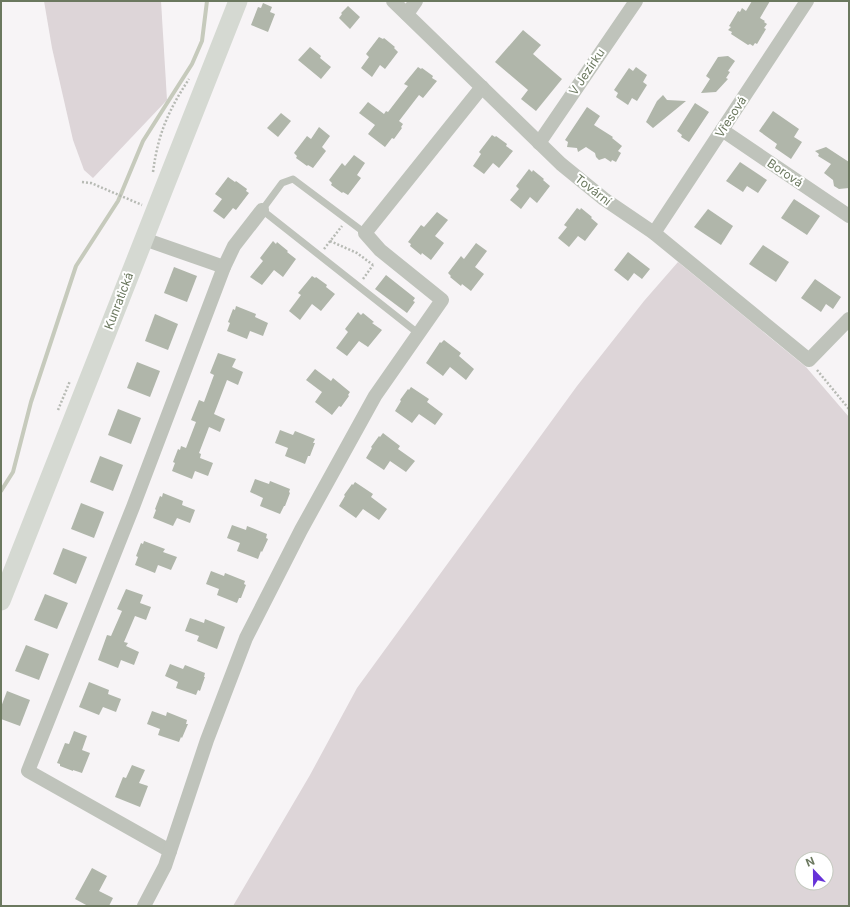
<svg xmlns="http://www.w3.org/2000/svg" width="850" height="907" font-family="Inter,sans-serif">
  <rect width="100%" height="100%" fill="#f7f4f6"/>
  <g fill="#ddd5d8" fill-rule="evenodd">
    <polygon points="44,1 161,1 167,100 93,178 84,170 73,140 52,48"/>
    <path d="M678,262L806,367L849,417V906H233L310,775L357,688L577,386L644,301ZM802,859H826V883H802Z"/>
  </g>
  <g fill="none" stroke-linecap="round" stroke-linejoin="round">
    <polyline stroke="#c6cabc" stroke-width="4" points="1,491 13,472 31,402 76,266 118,201 143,141 192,64 202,41 207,1"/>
  </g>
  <g fill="#b0b6aa">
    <polygon points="752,1 770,1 760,18 765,21 764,22 767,24 764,28 766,29 757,44 755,43 753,46 750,44 748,45 731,34 732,32 728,30 731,27 729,26 738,11 740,12 742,8 746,11"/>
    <polygon points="263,3 272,7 270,12 275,14 268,32 251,25 258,7 261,8"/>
    <polygon points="348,6 360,17 350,29 339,18 342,14 341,13"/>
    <polygon points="523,30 541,45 533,54 562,79 536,111 521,99 528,90 495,62"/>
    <polygon points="379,37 383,39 384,38 395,47 394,48 398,52 385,69 380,65 372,77 361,68 369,57 366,54"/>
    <polygon points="310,47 321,56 320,58 331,67 321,79 298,60"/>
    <polygon points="728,56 735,61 728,71 730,72 726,78 728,79 716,92 701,93 710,79 706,76 718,57"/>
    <polygon points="418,67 421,69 422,68 433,76 432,78 437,81 423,98 419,95 399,121 403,124 401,127 402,128 394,139 392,138 385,147 368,134 375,125 359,113 368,102 384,114 386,111 388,112 408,86 404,84"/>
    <polygon points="636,67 647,75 643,82 647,85 637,101 632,98 628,105 616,97 618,93 614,90 629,68 633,71"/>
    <polygon points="663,95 667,100 686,101 653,128 646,122 657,101"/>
    <polygon points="695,103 709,112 689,142 681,137 682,135 677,131"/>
    <polygon points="587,107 600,116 594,125 613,137 612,138 622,146 618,151 621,153 616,162 612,160 611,162 605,158 599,160 596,157 595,153 586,147 578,152 577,148 567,147 568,142 565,140"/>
    <polygon points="773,111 799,129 794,137 802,142 791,159 775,148 777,144 759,131"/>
    <polygon points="281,113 291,121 278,137 267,128"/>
    <polygon points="319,127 330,136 322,147 326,151 313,168 308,165 307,166 296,158 297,156 294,153 307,136 311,139"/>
    <polygon points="492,135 495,137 496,136 507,144 506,146 513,151 499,168 493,163 484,174 473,166 481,154 479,152"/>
    <polygon points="826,147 849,162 849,188 839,189 834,186 833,180 824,173 831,164 818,156 819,154 815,151"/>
    <polygon points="354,155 365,163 357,175 361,178 348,195 343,192 342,193 331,185 332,183 329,180 342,163 345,166"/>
    <polygon points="740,162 767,180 758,193 747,186 743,192 726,181"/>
    <polygon points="529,169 532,172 533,170 544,179 543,180 550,186 537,203 530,197 521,209 510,200 519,189 516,186"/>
    <polygon points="228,177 235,182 236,181 247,189 246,191 249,193 236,210 233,208 224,219 213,211 222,199 215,194"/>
    <polygon points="794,199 820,216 807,235 781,218"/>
    <polygon points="577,208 580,210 581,208 592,217 591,218 598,224 585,241 578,236 569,247 558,238 567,227 564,225"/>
    <polygon points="708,209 733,226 721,245 694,227"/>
    <polygon points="437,212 448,220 435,236 444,243 431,260 422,253 421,255 410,246 411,244 408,242 421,225 424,227"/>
    <polygon points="273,241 276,244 277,242 288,251 287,252 296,259 283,277 274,270 262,285 250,277 263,261 260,258"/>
    <polygon points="476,243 487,251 475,267 484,274 471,291 462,284 461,286 450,277 451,276 448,273 461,256 464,259"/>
    <polygon points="763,245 789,262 776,282 749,264"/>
    <polygon points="628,252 650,269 642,279 634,273 628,281 614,270"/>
    <polygon points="174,267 197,276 187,302 164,293"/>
    <polygon points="386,275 415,298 413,301 415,302 407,313 375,289"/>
    <polygon points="312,276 315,278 316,277 327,285 326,287 335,294 321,311 312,304 300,320 289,311 301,295 298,293"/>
    <polygon points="815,279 841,297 833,309 826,304 821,312 801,298"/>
    <polygon points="236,306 256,314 255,317 268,323 263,336 250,331 247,339 227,331 230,323 228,322 233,309 235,310"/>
    <polygon points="358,312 361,315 363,313 374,322 372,323 382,330 368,347 359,341 347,356 336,348 348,332 345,329"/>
    <polygon points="155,314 178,324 168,350 145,341"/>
    <polygon points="444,340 461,353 459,356 474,369 466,380 450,367 443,376 426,363 440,342 441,343"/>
    <polygon points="218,353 236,359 232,367 243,372 238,385 227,380 214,414 225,419 220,432 209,427 199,453 201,454 200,458 213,463 208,476 195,471 192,479 172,471 175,463 173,462 178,449 180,450 181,446 186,448 196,422 191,420 199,400 204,402 214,375 210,373"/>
    <polygon points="137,362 160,371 150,397 127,388"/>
    <polygon points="315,369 331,381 333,378 350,392 348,395 349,396 341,407 339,406 332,415 315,402 322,392 306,380"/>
    <polygon points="411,387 429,399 427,402 443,414 435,425 419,414 412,423 395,411 401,401 400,400 408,389 409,390"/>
    <polygon points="118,409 141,418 131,444 108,435"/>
    <polygon points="280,430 293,435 295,431 315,439 313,443 315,443 310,456 308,456 305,464 285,456 288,448 275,443"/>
    <polygon points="383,433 400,446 398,449 415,461 406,472 390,461 384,470 366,458 372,448 371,447 379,436 380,437"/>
    <polygon points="100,456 123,465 113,491 90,482"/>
    <polygon points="255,479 269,484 270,481 290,489 289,492 290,493 285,506 284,506 280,514 260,506 263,498 250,492"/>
    <polygon points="355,482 373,494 371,497 387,509 379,520 363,509 356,518 339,506 345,496 344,495 352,484 353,485"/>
    <polygon points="163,493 183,501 182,505 195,510 190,523 177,518 173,526 153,518 156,510 155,509 160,496 162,497"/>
    <polygon points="81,503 104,512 94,538 71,529"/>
    <polygon points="232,525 246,530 247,526 267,534 266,538 268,539 262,552 261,551 258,559 237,551 240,543 227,538"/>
    <polygon points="144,541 165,549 163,552 177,557 171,570 158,565 155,573 135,565 138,557 136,556 141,543 143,544"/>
    <polygon points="63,548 87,557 76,584 53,574"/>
    <polygon points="211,571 224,576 225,573 245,581 244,584 246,585 241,598 239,598 237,603 217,595 219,589 206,584"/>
    <polygon points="126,589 143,595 140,603 151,607 146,620 135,616 124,642 128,643 126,646 139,652 134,665 121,660 118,668 98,660 107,635 111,636 122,611 117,609"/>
    <polygon points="45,594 68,603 57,629 34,620"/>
    <polygon points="190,618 204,623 205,619 225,627 217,649 197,641 199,636 185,631"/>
    <polygon points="26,645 49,654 39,680 15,671"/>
    <polygon points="170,664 183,669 185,665 205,673 204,677 205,677 200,691 198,690 196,695 176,688 178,682 165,676"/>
    <polygon points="89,682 109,690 108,694 121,699 116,712 103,707 99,715 79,707"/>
    <polygon points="7,691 30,700 20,726 1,719 1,707"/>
    <polygon points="152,711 166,716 167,712 187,720 186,724 188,724 182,738 181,737 179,742 158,735 160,729 147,724"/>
    <polygon points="74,731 87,736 82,750 90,753 82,773 73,770 73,771 60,766 60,764 57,763 65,743 69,744"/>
    <polygon points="132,765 145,770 139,783 148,786 140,807 115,797 123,777 126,778"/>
    <polygon points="92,868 107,876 99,891 113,898 109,906 88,906 75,899"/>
  </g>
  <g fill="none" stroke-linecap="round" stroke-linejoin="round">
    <g stroke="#b7bab4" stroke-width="2.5" stroke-dasharray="2 2" stroke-linecap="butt">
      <path d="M153,172C158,134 168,111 189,79"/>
      <polyline points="82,182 91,183 142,205"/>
      <polyline points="330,241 357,253 373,265"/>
      <polyline points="324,249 342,226"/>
      <polyline points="363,279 373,265"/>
      <polyline points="817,370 849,409"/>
      <polyline points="58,410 70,381"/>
    </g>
    <polyline stroke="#bfc3bb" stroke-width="7" points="365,233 293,179 282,183 262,210 419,334"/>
    <g stroke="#bfc3bb" stroke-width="14">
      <polyline points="393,1 561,164 604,199 654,233 809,360 849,319"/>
      <polyline points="407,14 416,1"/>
      <polyline points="722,130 849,216"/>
      <polyline points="539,143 636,1"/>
      <polyline points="654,233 807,1"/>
      <polyline points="144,239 224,267"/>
      <polyline points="170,851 28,771 133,507 224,267 234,246 262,210"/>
      <polyline points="144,906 165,866 207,740 246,638 301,530 375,396 442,300 380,250 365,233 482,87"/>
    </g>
    <polyline stroke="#d5d9d2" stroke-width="19" points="1,601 238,1"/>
  </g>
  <g text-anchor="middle" stroke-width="4" stroke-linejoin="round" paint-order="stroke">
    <g font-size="12" fill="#6b785f" stroke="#fff">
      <text transform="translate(587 72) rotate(-56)" y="4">V Jezírku</text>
      <text transform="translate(731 117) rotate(-57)" y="4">Vřesová</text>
      <text transform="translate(785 173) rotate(34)" y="4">Borová</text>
      <text transform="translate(593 190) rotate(38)" y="4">Tovární</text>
      <text transform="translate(119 301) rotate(-69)" y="4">Kunratická</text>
    </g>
  </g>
  <rect width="850" height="907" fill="none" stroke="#6b785f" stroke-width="4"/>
  <g transform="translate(814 871) rotate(338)"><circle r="19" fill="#ffffff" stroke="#c4c9bf"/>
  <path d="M0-3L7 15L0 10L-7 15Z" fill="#6632d8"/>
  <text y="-6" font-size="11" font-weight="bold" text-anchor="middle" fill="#6b785f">N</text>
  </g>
</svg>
